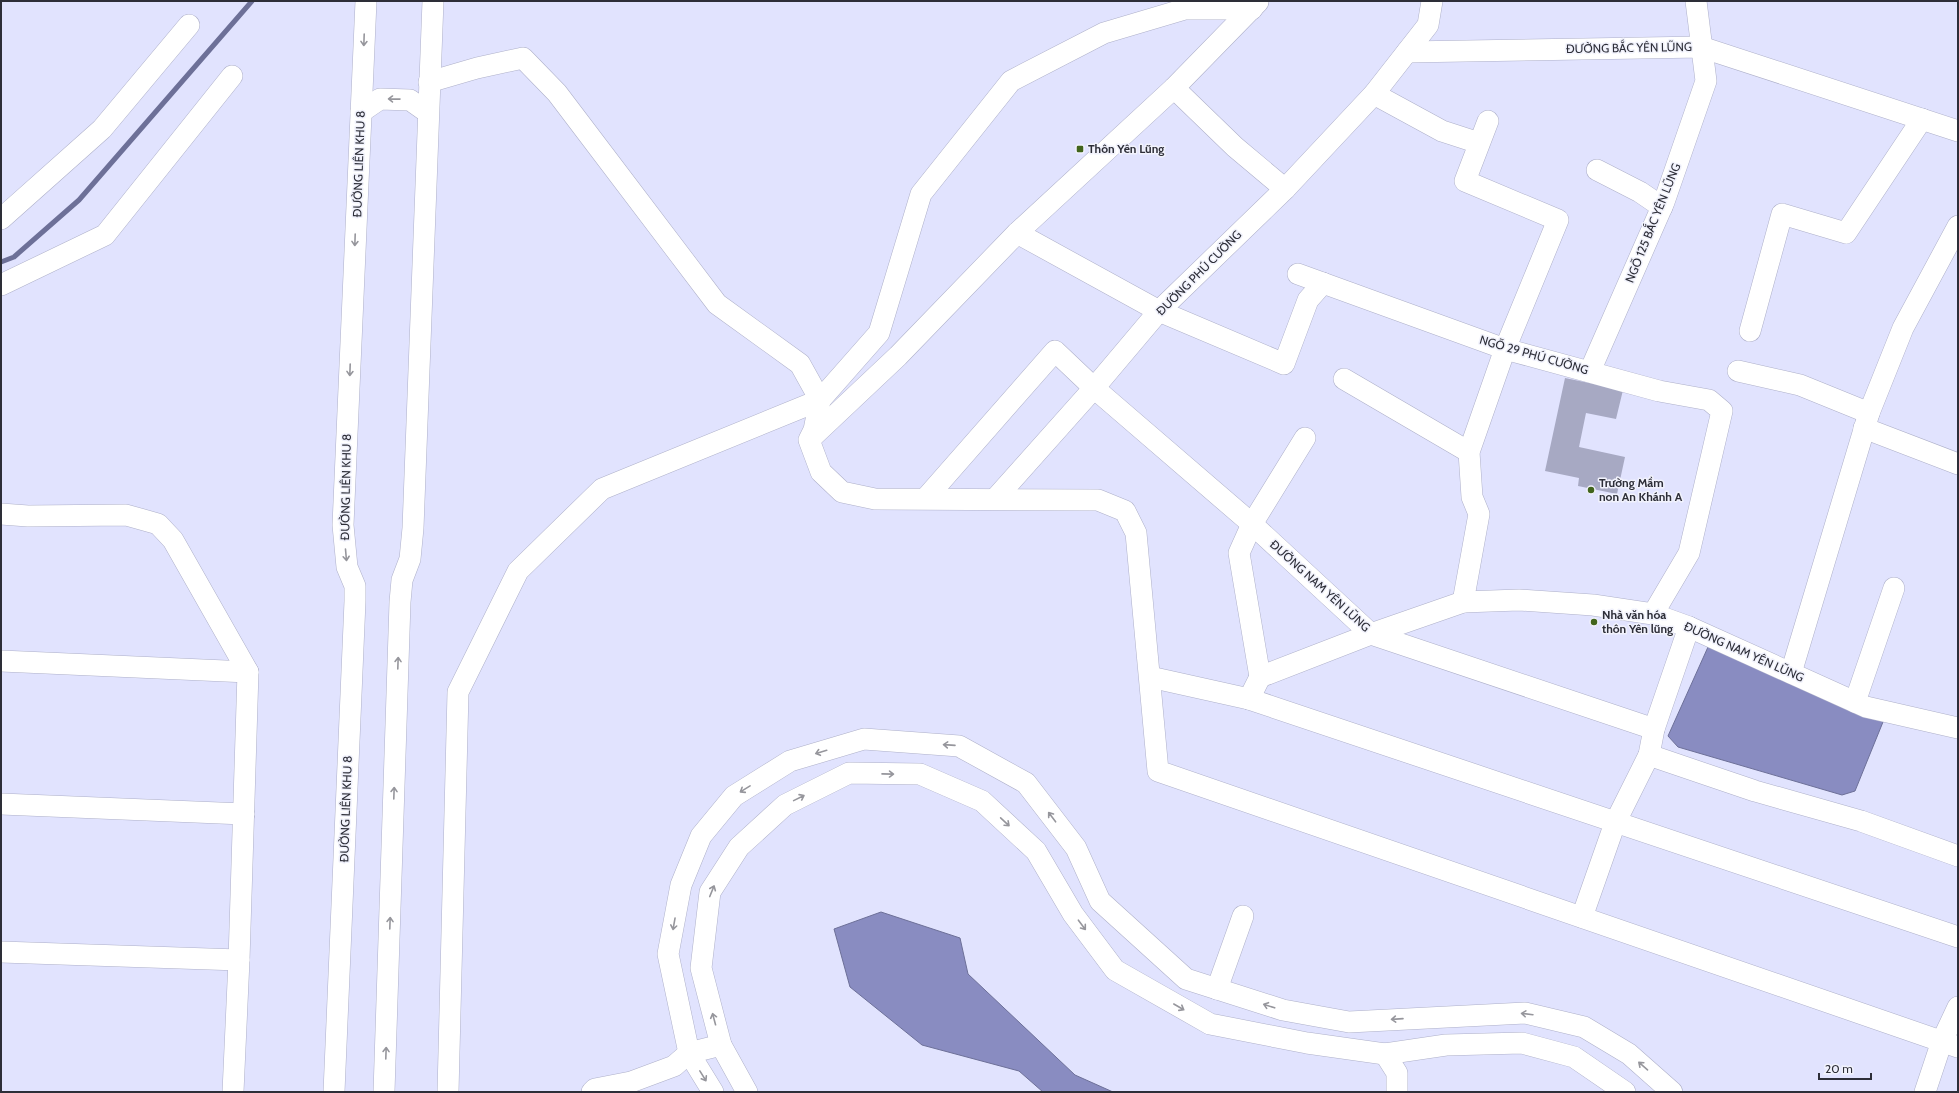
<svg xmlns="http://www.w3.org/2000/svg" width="1959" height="1093" font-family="Cabin,sans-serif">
  <rect width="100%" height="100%" fill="#e1e3fe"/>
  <g fill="#898cc1" stroke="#6d7098">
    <polygon points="1708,647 1885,717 1855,791 1842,795 1678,747 1668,736"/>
    <polygon points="881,912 960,938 968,974 1075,1075 1113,1092 1043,1092 1019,1071 922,1045 850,987 834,929"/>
  </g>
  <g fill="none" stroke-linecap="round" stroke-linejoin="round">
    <polyline stroke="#6d7098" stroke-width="5" points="1,262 14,257 79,200 252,1"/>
  </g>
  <polygon fill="#a7a9c3" points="1565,378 1623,390 1616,419 1586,413 1579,447 1625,457 1617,494 1578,486 1579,478 1545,471"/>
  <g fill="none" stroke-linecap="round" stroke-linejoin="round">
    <g stroke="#aeb0c9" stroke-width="22">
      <g id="minor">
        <polyline points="1407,52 1701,47 1958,131"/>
        <polyline points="429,82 477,68 523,58 557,93 717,304 800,364 820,400 814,430 809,440 821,472 842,492 875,499 1098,500 1125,511 1136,533 1158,771 1958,1047"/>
        <polyline points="1174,88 1235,147 1285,189"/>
        <polyline points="1374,94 1442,131 1479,143"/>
        <polyline points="361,112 380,99 410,100 427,112"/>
        <polyline points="1597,170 1640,192 1662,207"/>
        <polyline points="1,219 102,129 189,25"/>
        <polyline points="1017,233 1159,311 1284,364 1308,300 1323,283"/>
        <polyline points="1298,274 1505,349 1659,391 1709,400 1722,411 1689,553 1653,614"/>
        <polyline points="1,285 105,235 232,76"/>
        <polyline points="1750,331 1782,214 1846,233 1922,119"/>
        <polyline points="1590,371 1664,202 1706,81 1696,1"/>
        <polyline points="1738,371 1800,385 1869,413"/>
        <polyline points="1344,379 1469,452"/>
        <polyline points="1864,428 1958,464"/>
        <polyline points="811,438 898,356 1017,233 1174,88 1258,2"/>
        <polyline points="1305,438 1252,524 1239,553 1260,677 1371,634 1654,729"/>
        <polyline points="926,498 1055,351 1094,388 1252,524 1371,634 1463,602 1519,600 1593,605 1653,614 1689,627 1866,707 1958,728"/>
        <polyline points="995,499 1094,388 1159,311 1285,189 1374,94 1428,25 1432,1"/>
        <polyline points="1,514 28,516 126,515 158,524 173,540 248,672 239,960 233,1092"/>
        <polyline points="1463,602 1479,514 1472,497 1469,452 1505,349 1558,220 1465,181 1488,121"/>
        <polyline points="1,661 248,672"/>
        <polyline points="1791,673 1869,413 1903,328 1958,226"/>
        <polyline points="1150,677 1249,699"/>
        <polyline points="1260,677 1249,699 1958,937"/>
        <polyline points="1855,702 1894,588"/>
        <polyline points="1649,755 1755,791 1861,821 1958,856"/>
        <polyline points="1,804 244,814"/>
        <polyline points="1582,917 1615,823 1649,755 1654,729 1689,627"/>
        <polyline points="1,952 239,960"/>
        <polyline points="1217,989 1243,916"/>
        <polyline points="1385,1054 1397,1073 1397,1092"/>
        <polyline points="334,1092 355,601 355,586 347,567 343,525 366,1"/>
        <polyline points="384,1092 400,602 402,580 410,559 413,528 433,1"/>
        <polyline points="448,1092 458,692 518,571 602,489 820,400 879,333 921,194 1011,81 1104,33 1185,9 1252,9"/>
        <polyline points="592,1092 595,1089 631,1082 674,1066 689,1053 721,1045"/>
        <polyline points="713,1092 689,1053 668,954 681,885 701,836 734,796 790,761 864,739 959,746 1026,783 1076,848 1100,901 1186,979 1283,1010 1349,1022 1525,1013 1584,1027 1629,1054 1672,1092"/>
        <polyline points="747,1092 721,1045 701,968 710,892 739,847 785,805 849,773 920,774 982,801 1036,851 1073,914 1115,970 1210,1024 1307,1043 1385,1054 1446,1045 1522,1043 1574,1057 1625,1092"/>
        <polyline points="1925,1092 1942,1041 1958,1007"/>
      </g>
    </g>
    <use href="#minor" stroke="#fff" stroke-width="21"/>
  </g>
  <defs><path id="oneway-shaft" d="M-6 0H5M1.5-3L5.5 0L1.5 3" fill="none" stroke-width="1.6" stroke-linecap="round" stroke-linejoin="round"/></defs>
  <g stroke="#96969c">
    <use href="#oneway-shaft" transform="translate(364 40) rotate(92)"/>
    <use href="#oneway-shaft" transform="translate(394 99) rotate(-179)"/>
    <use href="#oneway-shaft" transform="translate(355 240) rotate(92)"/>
    <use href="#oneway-shaft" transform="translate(350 370) rotate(92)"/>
    <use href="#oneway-shaft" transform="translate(346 555) rotate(85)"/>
    <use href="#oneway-shaft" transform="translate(398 663) rotate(-88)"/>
    <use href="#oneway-shaft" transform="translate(949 745) rotate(-176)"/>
    <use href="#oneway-shaft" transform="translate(821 752) rotate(163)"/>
    <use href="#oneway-shaft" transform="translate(888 774) rotate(1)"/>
    <use href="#oneway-shaft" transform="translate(745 789) rotate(148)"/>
    <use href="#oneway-shaft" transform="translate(394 793) rotate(-88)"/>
    <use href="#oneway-shaft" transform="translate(799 798) rotate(-26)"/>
    <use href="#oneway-shaft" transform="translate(1052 817) rotate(-127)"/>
    <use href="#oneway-shaft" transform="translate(1005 822) rotate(43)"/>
    <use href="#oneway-shaft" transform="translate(712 891) rotate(-68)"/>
    <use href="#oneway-shaft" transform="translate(390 923) rotate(-88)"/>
    <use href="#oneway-shaft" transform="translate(674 924) rotate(100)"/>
    <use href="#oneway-shaft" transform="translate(1082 925) rotate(53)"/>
    <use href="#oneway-shaft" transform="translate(1269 1006) rotate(-162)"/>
    <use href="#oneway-shaft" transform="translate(1179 1007) rotate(30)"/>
    <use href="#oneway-shaft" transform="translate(1527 1014) rotate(-173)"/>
    <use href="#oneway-shaft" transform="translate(714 1019) rotate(-105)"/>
    <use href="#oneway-shaft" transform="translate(1397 1019) rotate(176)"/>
    <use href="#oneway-shaft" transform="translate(386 1053) rotate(-88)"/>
    <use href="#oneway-shaft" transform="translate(1643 1066) rotate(-139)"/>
    <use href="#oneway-shaft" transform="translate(703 1076) rotate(58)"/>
  </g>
  <g fill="#41641c" stroke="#f1f2fc" stroke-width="1.5">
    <rect x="1076" y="145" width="8" height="8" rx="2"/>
    <circle cx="1591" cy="490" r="4"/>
    <circle cx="1594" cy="622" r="4"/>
  </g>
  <g text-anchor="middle" stroke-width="3" stroke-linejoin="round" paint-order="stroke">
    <g font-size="12" fill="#2d2e38" stroke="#f1f2fc">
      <text transform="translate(1629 48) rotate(-1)" y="4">ĐƯỜNG BẮC YÊN LŨNG</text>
      <text transform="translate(359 164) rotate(-88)" y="4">ĐƯỜNG LIÊN KHU 8</text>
      <text transform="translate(1653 223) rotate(-68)" y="4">NGÕ 125 BẮC YÊN LŨNG</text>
      <text transform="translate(1199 273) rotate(-45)" y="4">ĐƯỜNG PHÚ CƯỜNG</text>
      <text transform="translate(1534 355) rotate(16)" y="4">NGÕ 29 PHÚ CƯỜNG</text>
      <text transform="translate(346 487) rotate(-89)" y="4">ĐƯỜNG LIÊN KHU 8</text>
      <text transform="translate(1320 586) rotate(42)" y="4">ĐƯỜNG NAM YÊN LŨNG</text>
      <text transform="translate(1744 652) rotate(24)" y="4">ĐƯỜNG NAM YÊN LŨNG</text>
      <text transform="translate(346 809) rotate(-88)" y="4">ĐƯỜNG LIÊN KHU 8</text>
    </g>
    <g font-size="12" font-weight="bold" fill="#2d2e38" stroke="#f1f2fc" text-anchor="start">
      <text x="1088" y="153">Thôn Yên Lũng</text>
      <text x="1599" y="487">Trường Mầm<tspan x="1599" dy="14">non An Khánh A</tspan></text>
      <text x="1602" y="619">Nhà văn hóa<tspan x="1602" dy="14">thôn Yên lũng</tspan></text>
    </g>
  </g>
  <rect width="1959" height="1093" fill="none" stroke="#2d2e38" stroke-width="4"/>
  <path d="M1819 1073v6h52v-6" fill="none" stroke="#2d2e38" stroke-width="2"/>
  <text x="1825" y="1073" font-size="12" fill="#2d2e38" stroke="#f1f2fc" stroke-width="3" paint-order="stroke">20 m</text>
</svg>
